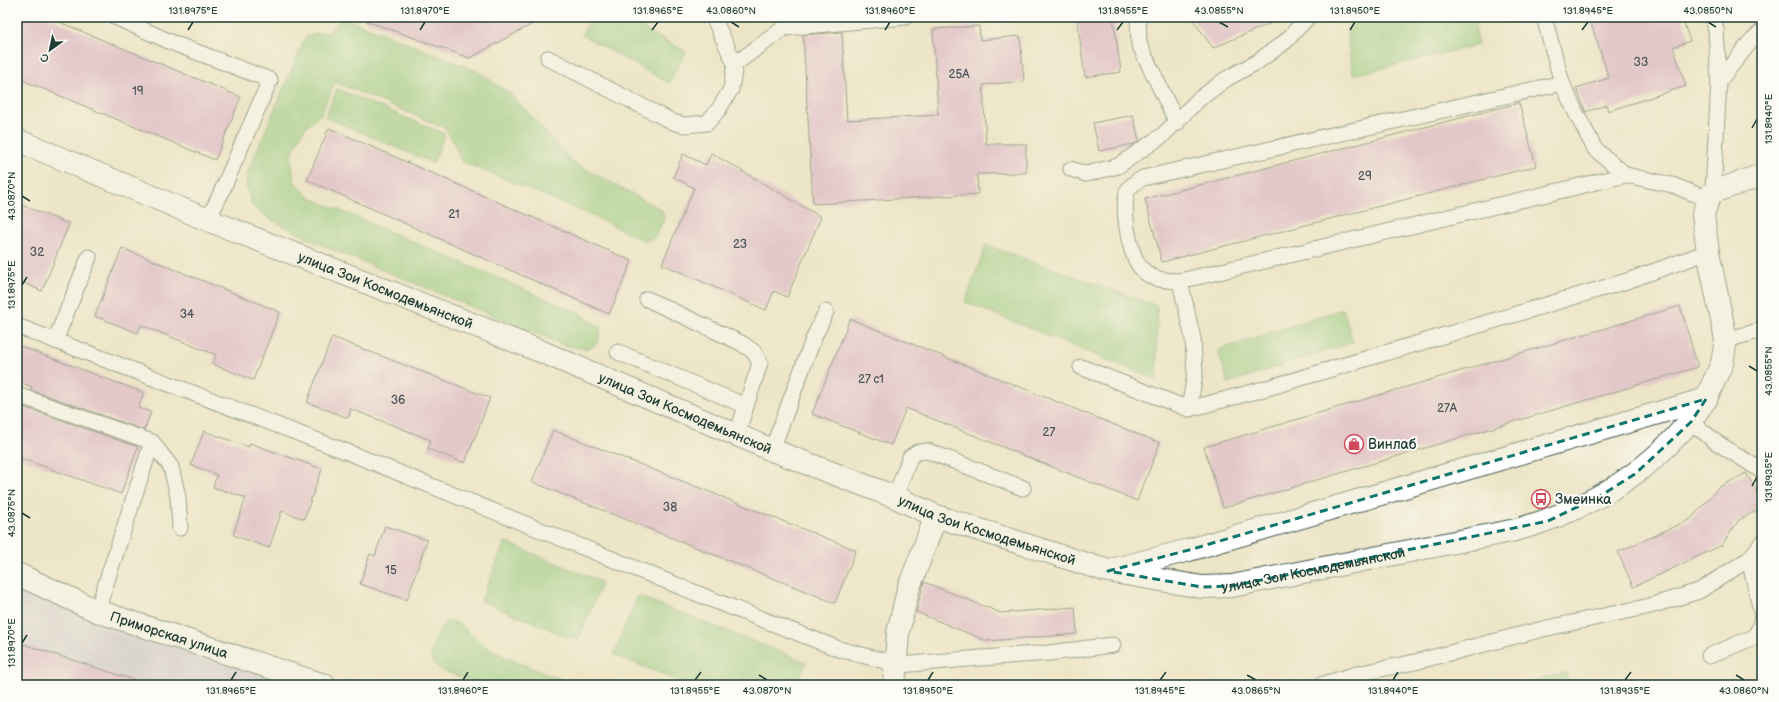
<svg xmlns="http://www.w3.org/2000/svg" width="1779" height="702" font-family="'Balsamiq Sans',sans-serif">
  <rect width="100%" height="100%" fill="#fdfcf7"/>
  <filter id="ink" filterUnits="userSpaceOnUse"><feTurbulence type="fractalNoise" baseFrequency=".025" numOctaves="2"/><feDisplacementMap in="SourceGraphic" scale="8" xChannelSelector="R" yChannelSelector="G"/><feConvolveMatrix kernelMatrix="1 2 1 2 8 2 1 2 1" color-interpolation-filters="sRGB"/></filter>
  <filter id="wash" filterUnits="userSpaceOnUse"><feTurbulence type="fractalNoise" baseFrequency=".012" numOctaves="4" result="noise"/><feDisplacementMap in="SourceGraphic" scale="16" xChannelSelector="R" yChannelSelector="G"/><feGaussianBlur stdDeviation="0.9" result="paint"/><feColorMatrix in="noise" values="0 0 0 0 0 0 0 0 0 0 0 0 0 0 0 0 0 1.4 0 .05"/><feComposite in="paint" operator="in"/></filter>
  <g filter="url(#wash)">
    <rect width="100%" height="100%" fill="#ede5c7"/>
    <polygon fill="#c6c0d9" points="17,581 314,685 17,685"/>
    <g fill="#8fcb80" stroke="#57845a">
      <polygon points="592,17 622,17 686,52 669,83 582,35"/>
      <polygon points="1350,17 1474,17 1478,45 1353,75 1347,36"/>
      <path d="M341,20L354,22L477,71L512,95L572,162L662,210L664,219L655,237L645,241L589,214L461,161L452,139L445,128L335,82L321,114L304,129L291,155L294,181L309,197L579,313L600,327C601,353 583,350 564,345L315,242L272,220L252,206L247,188L246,176L305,38L315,33H327Z"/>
      <polygon points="337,89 445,134 433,163 325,117"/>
      <polygon points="986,245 1157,306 1157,380 965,302"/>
      <polygon points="1343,309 1353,342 1228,383 1218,350"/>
      <polygon points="505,542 602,582 578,641 481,601"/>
      <polygon points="637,596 806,662 796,685 690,685 614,655"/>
      <path d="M448,619L459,624L471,635L492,651L543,673L578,685H483L441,670L432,662C430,646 437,630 448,619Z"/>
      <polygon points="1566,672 1569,685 1520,685"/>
    </g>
    <g id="blocks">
      <g fill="#d8a4ce">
        <polygon points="17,17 47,17 241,97 215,160 17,78"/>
        <polygon points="365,17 545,17 470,58 364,20"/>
        <polygon points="1077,17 1113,17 1121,72 1085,77"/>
        <polygon points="1191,17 1285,17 1213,48"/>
        <polygon points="1589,17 1682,17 1690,41 1673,47 1686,86 1608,111 1606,105 1586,112 1576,88 1609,78"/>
        <polygon points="979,26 980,40 1020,36 1024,81 983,85 986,144 1026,144 1026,173 977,174 978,194 813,204 803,35 842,32 847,120 938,115 933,29"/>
        <polygon points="1519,103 1536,166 1162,262 1145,199"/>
        <polygon points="1133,115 1139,141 1134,144 1099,151 1093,123"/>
        <polygon points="329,128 632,261 609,314 307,180"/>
        <polygon points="711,153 821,217 787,297 774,291 766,310 662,264 694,188 673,177 683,154 706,165"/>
        <polygon points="17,203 69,224 42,291 17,280"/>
        <polygon points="122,248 280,312 253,380 212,364 216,355 141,325 138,333 95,316"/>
        <polygon points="1680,306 1698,367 1223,508 1204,447"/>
        <polygon points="850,319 1160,443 1137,501 906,408 891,445 812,414"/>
        <polygon points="332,337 490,398 465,463 428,449 431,440 351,409 348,418 307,402"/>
        <polygon points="17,345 144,393 138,408 151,412 144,430 31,390 32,387 17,381"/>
        <polygon points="24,407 138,447 121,494 17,457 17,428"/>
        <polygon points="553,430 856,550 835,603 532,482"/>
        <polygon points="204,431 249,447 250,443 322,469 304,519 282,511 269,548 233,535 246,498 213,487 217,475 191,465"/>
        <polygon points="1746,473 1762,501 1762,508 1739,520 1722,545 1633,587 1618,552 1691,519 1718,488"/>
        <polygon points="385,526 427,540 407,600 360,584 370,554 375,556"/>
        <polygon points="924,582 1001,613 1075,607 1077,634 987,641 916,612"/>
        <polygon points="17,642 134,680 133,685 17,685"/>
      </g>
    </g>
  </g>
  <g filter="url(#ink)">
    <use href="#blocks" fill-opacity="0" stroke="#3e564a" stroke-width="1"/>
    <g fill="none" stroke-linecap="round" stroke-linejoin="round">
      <g stroke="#3e564a" stroke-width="17">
        <g id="lane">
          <polyline points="115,17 173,43 270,80 221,193 208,220"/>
          <polyline points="1138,17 1139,44 1177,123"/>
          <polyline points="1544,17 1562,83 1576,113 1595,149 1626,175"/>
          <polyline points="1712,17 1716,30 1719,81"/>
          <polyline points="548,58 673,122 684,125 707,123 719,109 731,89 735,64 713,17"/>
          <polyline points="735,64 784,28 905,17"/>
          <path d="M1562,83L1143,178C1137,181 1130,185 1127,192C1122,210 1129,254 1141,268C1151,281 1166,280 1180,281L1626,175L1672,185L1708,199"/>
          <polyline points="1071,169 1086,174 1118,166 1163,135 1198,100 1226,79 1257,62 1286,41 1308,17"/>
          <polyline points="1713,192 1719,81 1751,41 1762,31"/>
          <polyline points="1180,281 1193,339 1195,374 1189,409"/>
          <polyline points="647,299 741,343 754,352 760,363 737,434"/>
          <polyline points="17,326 350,453 723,604 839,649 900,665 968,659 1049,653 1113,645"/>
          <polyline points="1726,340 1762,330"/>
          <polyline points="55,341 89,257"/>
          <polyline points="618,352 746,406"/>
          <polyline points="1081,367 1189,409 1264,389 1627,281 1708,252"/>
          <polyline points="17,400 23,397 152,442 171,467 178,497 180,528"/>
          <polyline points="1691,422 1716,442 1762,471"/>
          <polyline points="772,450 814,337 826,312"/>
          <polyline points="895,497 910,457 917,452 928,451 1023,488"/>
          <polyline points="1749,559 1762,615"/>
          <polyline points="97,611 152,442"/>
          <polyline points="1709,656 1754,637 1760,627 1762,616"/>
          <polyline points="1321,685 1357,674 1415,662 1543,629 1650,606 1699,591 1749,559 1762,543"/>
        </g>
      </g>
      <g stroke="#3e564a" stroke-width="24">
        <g id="street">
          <polyline points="1706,399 1722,363 1726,340 1708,252 1703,215 1708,199 1713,192 1762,175"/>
          <path id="s1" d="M17,574L97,611L324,685"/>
          <polyline points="894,685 898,633 908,590 936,516"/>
        </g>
      </g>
      <g stroke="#3e564a" stroke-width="24">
        <g id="secondary">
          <path id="s2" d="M17,140L208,220L540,351L772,450L895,497L936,516L1108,571L1202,587L1232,586L1267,579L1516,530C1594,508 1660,467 1706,399"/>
          <polyline points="1115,569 1189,550 1706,399"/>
        </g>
      </g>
      <use href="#lane" stroke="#fff" stroke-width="15"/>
      <use href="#street" stroke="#fff" stroke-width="22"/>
      <use href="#secondary" stroke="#fff" stroke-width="22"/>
    </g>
  </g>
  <path d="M0 0H1779V702H0ZM1706,399L1691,422L1635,474L1600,496L1548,521L1232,586L1202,587L1108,571L1189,550Z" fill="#ede5c7" fill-opacity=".55" fill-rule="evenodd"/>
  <path fill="none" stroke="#0f766e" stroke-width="3" stroke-dasharray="8 5" stroke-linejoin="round" d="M1706,399L1691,422L1635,474L1600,496L1548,521L1232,586L1202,587L1108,571L1189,550Z"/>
  <path fill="none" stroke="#1f3d34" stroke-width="1.5" d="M731,22L739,27M1219,22L1228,27M1708,22L1716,27M188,30L193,22M420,30L425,22M652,30L658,22M885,30L890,22M1117,30L1123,22M1350,30L1355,22M1582,30L1588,22M1752,128L1757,119M22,196L30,201M22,285L27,277M1749,366L1757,371M1752,486L1757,477M22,513L30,518M22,643L27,635M759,675L767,680M1247,675L1256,680M1736,675L1744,680M231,680L236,672M463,680L468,672M695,680L701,672M928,680L933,672M1160,680L1166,672M1393,680L1398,672M1625,680L1631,672"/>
  <defs>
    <g id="shop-ring" transform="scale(1)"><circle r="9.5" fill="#fdfcf7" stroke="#d1495b" stroke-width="1.5"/><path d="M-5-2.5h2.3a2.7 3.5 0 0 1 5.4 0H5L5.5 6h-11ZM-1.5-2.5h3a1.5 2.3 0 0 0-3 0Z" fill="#d1495b"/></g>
    <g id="bus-ring" transform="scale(1)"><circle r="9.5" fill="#fdfcf7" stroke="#d1495b" stroke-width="1.5"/><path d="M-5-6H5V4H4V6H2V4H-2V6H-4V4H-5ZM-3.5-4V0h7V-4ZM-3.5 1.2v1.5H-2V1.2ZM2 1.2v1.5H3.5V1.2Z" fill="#d1495b"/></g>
  </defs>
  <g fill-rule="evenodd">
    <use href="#shop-ring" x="1354" y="444"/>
    <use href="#bus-ring" x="1541" y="499"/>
  </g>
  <g text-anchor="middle" stroke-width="4" stroke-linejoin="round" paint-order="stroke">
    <g font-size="12" fill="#4d575a">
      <text x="1641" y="66">33</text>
      <text x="959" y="78">25А</text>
      <text x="138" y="95">19</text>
      <text x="1365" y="180">29</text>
      <text x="454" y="218">21</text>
      <text x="740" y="248">23</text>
      <text x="37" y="256">32</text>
      <text x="187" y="318">34</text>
      <text x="871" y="383">27 с1</text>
      <text x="398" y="404">36</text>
      <text x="1447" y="412">27А</text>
      <text x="1049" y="436">27</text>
      <text x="670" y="511">38</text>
      <text x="391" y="574">15</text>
    </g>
    <g font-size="14" fill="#1f3d34" stroke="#fdfcf7">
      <text dy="5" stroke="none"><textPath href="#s2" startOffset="398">улица Зои Космодемьянской</textPath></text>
      <text dy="5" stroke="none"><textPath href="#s2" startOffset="722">улица Зои Космодемьянской</textPath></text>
      <text dy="5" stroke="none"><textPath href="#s2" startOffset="1046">улица Зои Космодемьянской</textPath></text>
      <text dy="5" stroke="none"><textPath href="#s2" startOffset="1382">улица Зои Космодемьянской</textPath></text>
      <text dy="5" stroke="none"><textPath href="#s1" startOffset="164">Приморская улица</textPath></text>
    </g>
    <g font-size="14" fill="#1f3d34" stroke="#fdfcf7" text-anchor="start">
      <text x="1368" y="449">Винлаб</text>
      <text x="1555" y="504">Змеинка</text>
    </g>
  </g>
  <rect width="1779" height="702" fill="none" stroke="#fdfcf7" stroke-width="44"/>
  <g transform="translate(50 50) rotate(213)" stroke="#fdfcf7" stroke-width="3" paint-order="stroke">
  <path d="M0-3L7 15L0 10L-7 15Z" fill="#1f3d34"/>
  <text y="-6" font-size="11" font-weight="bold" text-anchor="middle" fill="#1f3d34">С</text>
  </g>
  <rect x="22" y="22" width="1735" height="658" fill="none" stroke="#1f3d34" stroke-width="1.5"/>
  <g font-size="10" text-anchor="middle" fill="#1f3d34">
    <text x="193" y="14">131.8975°E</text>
    <text x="425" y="14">131.8970°E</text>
    <text x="658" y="14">131.8965°E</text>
    <text x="731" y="14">43.0860°N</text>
    <text x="890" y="14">131.8960°E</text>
    <text x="1123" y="14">131.8955°E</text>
    <text x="1219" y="14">43.0855°N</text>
    <text x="1355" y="14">131.8950°E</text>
    <text x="1588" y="14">131.8945°E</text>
    <text x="1708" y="14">43.0850°N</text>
    <text transform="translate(1768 119) rotate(-90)" y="4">131.8940°E</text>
    <text transform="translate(11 196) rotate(-90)" y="4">43.0870°N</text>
    <text transform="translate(11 285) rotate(-90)" y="4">131.8975°E</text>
    <text transform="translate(1768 371) rotate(-90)" y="4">43.0855°N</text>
    <text transform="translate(1768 477) rotate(-90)" y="4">131.8935°E</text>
    <text transform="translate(11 513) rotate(-90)" y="4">43.0875°N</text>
    <text transform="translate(11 643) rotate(-90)" y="4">131.8970°E</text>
    <text x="231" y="694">131.8965°E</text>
    <text x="463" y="694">131.8960°E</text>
    <text x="695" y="694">131.8955°E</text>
    <text x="767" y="694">43.0870°N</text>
    <text x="928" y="694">131.8950°E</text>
    <text x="1160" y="694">131.8945°E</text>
    <text x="1256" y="694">43.0865°N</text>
    <text x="1393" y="694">131.8940°E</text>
    <text x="1625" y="694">131.8935°E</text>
    <text x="1744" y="694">43.0860°N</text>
  </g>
</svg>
